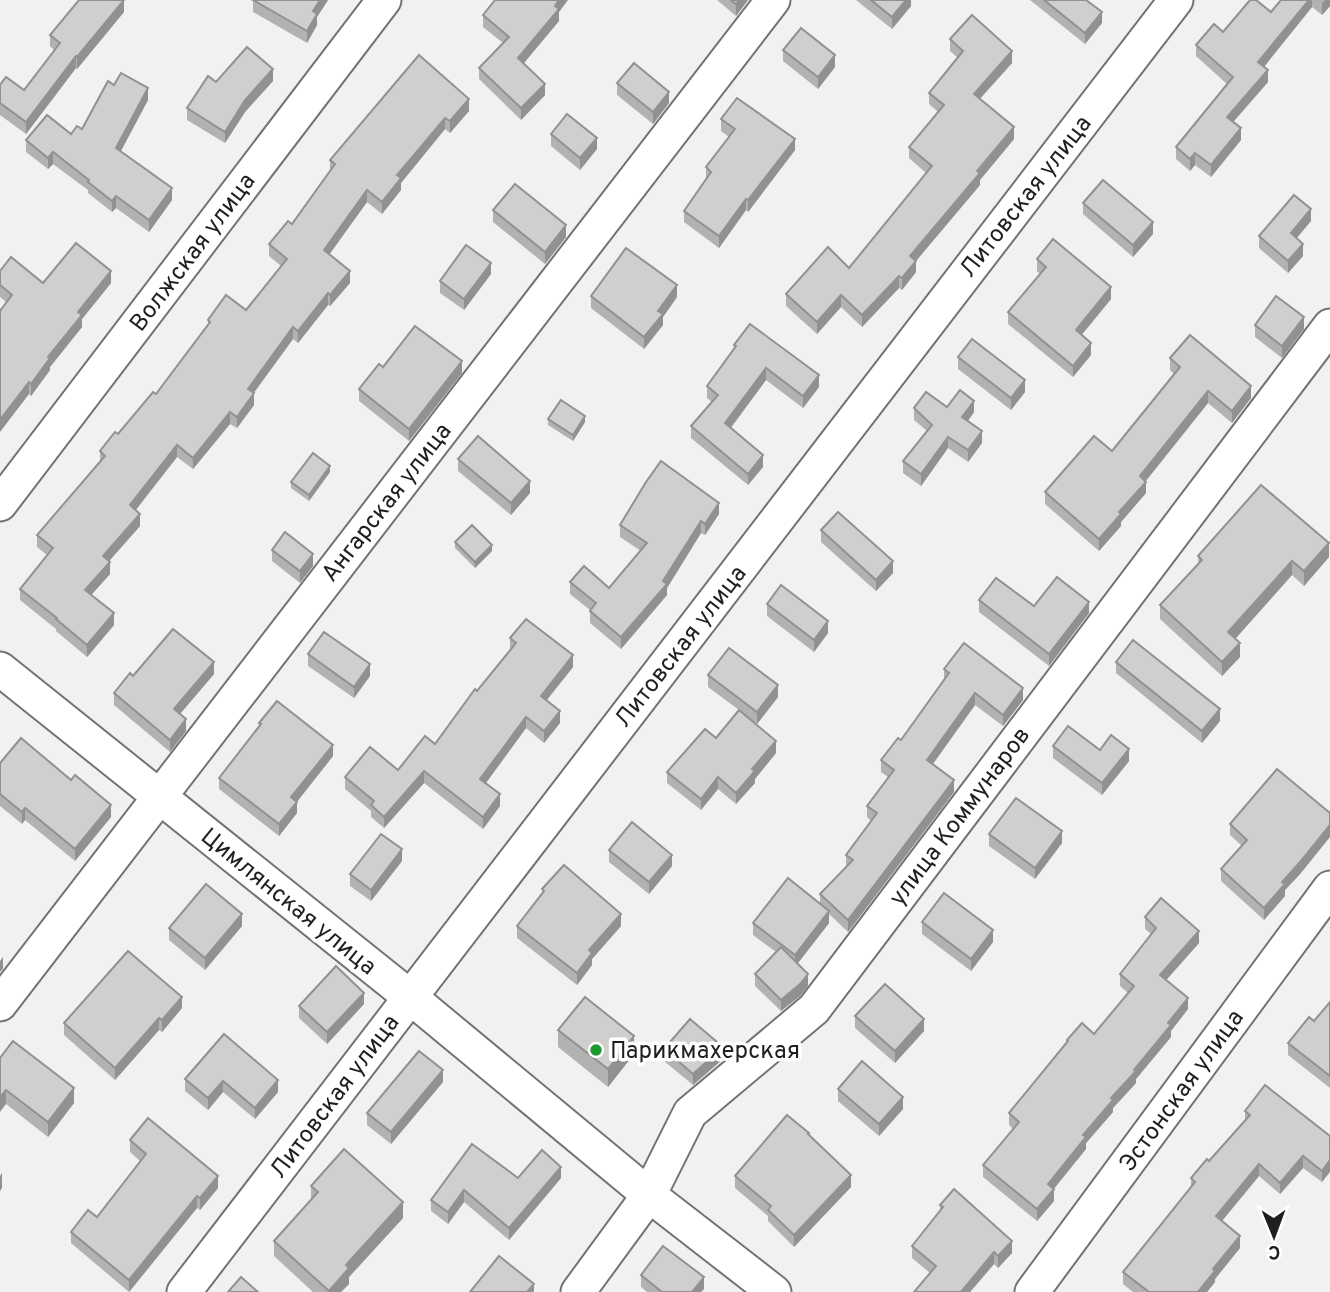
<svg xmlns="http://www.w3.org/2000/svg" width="1330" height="1292" font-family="Overpass,sans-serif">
  <rect width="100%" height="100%" fill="#f1f1f3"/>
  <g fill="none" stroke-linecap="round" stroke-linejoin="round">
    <g stroke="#737374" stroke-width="37">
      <g id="minor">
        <polyline points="0,504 384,0"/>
        <polyline points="0,669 410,997 649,1195 774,1292"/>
        <polyline points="0,1004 773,0"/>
        <polyline points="184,1292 1176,0"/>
        <polyline points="578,1292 649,1195 690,1113 814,1009 1330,326"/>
        <polyline points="1032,1292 1330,888"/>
      </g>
    </g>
    <use href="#minor" stroke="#fff" stroke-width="33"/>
  </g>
  <g fill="#b4b2b1">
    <polygon points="253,0 328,0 317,17 317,25 307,43 253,12"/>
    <polygon points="717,0 748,0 736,16"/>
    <polygon points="856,0 911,0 911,6 892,29"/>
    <polygon points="1030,0 1086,0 1102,23 1085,44"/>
    <polygon points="1281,0 1330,0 1330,6 1322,15 1312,7 1264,67 1268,82 1233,122 1241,140 1211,177 1195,165 1190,171 1176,159 1176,147 1227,84 1196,56 1196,45 1271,12"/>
    <polygon points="124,12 77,69 76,68 26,134 0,115 0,85 24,90 54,50 50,46 50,35"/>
    <polygon points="559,12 559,21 524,63 545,95 521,120 479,79 479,68 503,43 483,27 483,15"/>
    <polygon points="950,39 1012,63 980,99 1014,139 980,180 980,185 916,261 916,272 902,290 899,288 862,327 841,307 817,334 786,306 786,294 849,268 926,173 909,158 909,147 938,112 929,104 929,93 958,58 950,51"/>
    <polygon points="783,50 835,67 818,89 783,61"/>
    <polygon points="419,55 469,111 450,133 445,129 401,183 401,190 382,214 367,202 329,254 350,283 330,306 328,305 298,343 293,339 253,393 254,405 237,428 230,424 193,469 177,457 136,510 140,526 109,561 110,574 91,595 114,625 87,657 56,631 56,629 20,600 20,589 47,555 37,547 37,535 100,462 100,451 118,434 156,394 208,325 208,320 246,310 281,266 269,256 269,244 292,224 330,171 330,160"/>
    <polygon points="273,81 245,112 225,143 187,120 187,108 216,82"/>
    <polygon points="617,83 669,103 653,124 617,95"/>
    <polygon points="148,100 121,151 172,200 149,232 116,208 112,212 88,193 88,190 53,164 48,169 26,152 26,140 71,134"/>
    <polygon points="721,119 795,150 748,212 746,210 719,248 684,222 684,211 706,179 706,167 729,137 721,131"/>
    <polygon points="551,134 597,149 580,170 551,146"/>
    <polygon points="1083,203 1153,234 1133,257 1083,214"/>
    <polygon points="493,210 566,237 545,264 493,222"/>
    <polygon points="1311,221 1296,238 1303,256 1288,273 1259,248 1259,236"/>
    <polygon points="1037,259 1111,299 1081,335 1091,355 1073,377 1008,324 1008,312 1040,274 1037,271"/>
    <polygon points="0,271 43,283 111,283 82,319 82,327 50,367 50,370 31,396 29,394 6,302 0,297"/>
    <polygon points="491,274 464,310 440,293 440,281"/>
    <polygon points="591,296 677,297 663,317 663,325 644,349 591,308"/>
    <polygon points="1255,325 1304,329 1282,358 1255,337"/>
    <polygon points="734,345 819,387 803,408 766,380 731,428 763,467 748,485 691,438 691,426 712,402 707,398 707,386 734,349"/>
    <polygon points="958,357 1025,392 1011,410 958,369"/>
    <polygon points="1170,358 1251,398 1232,423 1208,403 1146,481 1146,493 1121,522 1121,526 1099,551 1045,504 1045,492 1112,451 1174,374 1170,370"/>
    <polygon points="462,373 409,441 359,401 359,389"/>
    <polygon points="947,407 974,412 968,421 982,443 968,462 948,448 921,486 903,473 903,461 927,431 914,420 914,408"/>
    <polygon points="548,419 585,422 573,441 548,425"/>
    <polygon points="458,459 530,493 511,515 458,471"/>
    <polygon points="330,472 309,501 291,488 291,482"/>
    <polygon points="719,514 705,535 701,533 667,588 667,595 621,649 590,623 590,610 570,594 570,582 609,588 641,551 620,537 620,525"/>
    <polygon points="821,530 893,573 876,591 821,542"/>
    <polygon points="455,542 492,551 475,568 455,548"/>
    <polygon points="272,550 313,566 300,583 272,561"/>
    <polygon points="1198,556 1329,557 1304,586 1292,575 1235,639 1240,657 1222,676 1160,619 1160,605 1198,564"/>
    <polygon points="979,600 1089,613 1049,666 979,612"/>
    <polygon points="767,604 828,633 814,652 767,616"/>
    <polygon points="510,638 573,667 547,700 560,723 544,743 526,728 486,783 500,806 483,829 424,783 384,828 371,817 371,811 345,789 345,777 398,770 435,744 510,650"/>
    <polygon points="308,654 370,676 354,698 308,666"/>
    <polygon points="1116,662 1220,721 1202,743 1116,673"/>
    <polygon points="944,669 1023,700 1003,726 975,705 933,764 954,792 848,932 829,914 829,923 797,964 808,986 800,996 781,1011 755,986 755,974 776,952 753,935 753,923 820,904 820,894 846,867 846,855 871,821 867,817 867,806 888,777 881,772 881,760 901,740 944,679"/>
    <polygon points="214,674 180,714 186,731 170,752 114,705 114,693 133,676"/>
    <polygon points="708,675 778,697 757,724 748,717 776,753 755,779 755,783 736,804 718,789 701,810 667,783 667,772 716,738 739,710 708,687"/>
    <polygon points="259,723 333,756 297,802 297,813 279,836 219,789 219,778 259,726"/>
    <polygon points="1053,746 1100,750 1129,761 1102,795 1053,758"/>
    <polygon points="0,763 111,817 75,861 25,820 22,824 0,806"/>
    <polygon points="1230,824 1301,873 1285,890 1285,896 1264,920 1221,881 1221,869 1242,846 1230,835"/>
    <polygon points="989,834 1062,843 1035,879 989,846"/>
    <polygon points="609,850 672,866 649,894 609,862"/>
    <polygon points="402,861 371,901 350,886 350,874"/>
    <polygon points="542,889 621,926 592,959 592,965 577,985 517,938 517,926 542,893"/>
    <polygon points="1145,917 1199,943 1166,980 1188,1009 1171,1031 1171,1037 1136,1079 1136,1083 1113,1108 1113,1112 1086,1143 1086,1149 1054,1189 1054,1201 1037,1221 983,1177 983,1165 1013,1129 1009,1125 1009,1113 1067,1042 1067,1040 1094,1034 1128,993 1120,986 1120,974 1151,934 1145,929"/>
    <polygon points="922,922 993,942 971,971 922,934"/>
    <polygon points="242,926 205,970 169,940 169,928"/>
    <polygon points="1330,1002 1330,1088 1288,1055 1288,1043 1314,1021"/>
    <polygon points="364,1004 327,1044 299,1018 299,1006"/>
    <polygon points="182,1008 162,1032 159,1030 115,1080 64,1035 64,1023"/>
    <polygon points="855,1016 924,1031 895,1063 855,1028"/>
    <polygon points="558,1030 634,1054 608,1087 558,1047"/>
    <polygon points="224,1034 278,1092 255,1119 223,1092 208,1110 185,1091 185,1079"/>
    <polygon points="664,1049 723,1059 693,1085 664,1061"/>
    <polygon points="0,1058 74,1103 48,1137 6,1104"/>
    <polygon points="443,1082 391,1144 367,1125 367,1113"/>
    <polygon points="838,1089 903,1109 879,1136 838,1101"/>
    <polygon points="1245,1111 1330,1136 1322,1182 1303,1168 1280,1194 1259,1176 1222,1221 1240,1248 1215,1279 1215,1282 1207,1292 1133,1292 1123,1284 1123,1272 1191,1187 1191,1178 1209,1161 1245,1120"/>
    <polygon points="809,1135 851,1187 794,1247 768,1221 768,1216 735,1188 735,1176"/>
    <polygon points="130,1140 218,1188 200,1210 197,1208 129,1292 71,1243 71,1232 97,1217 140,1161 130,1152"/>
    <polygon points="472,1144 518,1178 561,1178 509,1240 464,1202 448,1224 431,1211 431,1200"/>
    <polygon points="311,1186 403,1218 349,1277 349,1284 341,1292 313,1292 274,1256 274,1241 311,1200"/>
    <polygon points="940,1205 1012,1253 998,1268 994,1264 970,1292 914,1292 930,1273 912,1258 912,1246 940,1211"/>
    <polygon points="641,1275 704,1289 701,1292 647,1292 641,1287"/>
  </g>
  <g fill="#929190">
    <polygon points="124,0 124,12 77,69 77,57"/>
    <polygon points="320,0 328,0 317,17 317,25 307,43 307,31 313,11"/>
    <polygon points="559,0 568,0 559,12 559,21 518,70 518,58"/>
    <polygon points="739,0 748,0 736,16 736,4"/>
    <polygon points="906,0 911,0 911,6 892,29 892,17"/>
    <polygon points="1309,0 1312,0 1312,7 1258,74 1258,62"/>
    <polygon points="1325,0 1330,0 1330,6 1322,15 1322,3"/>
    <polygon points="1102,12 1102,23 1085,44 1085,33"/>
    <polygon points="1012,51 1012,63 974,105 974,94"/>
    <polygon points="835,55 835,67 818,89 818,77"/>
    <polygon points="76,56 76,68 26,134 26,122"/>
    <polygon points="273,69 273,81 245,112 225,143 225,132 245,100"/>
    <polygon points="1268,70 1268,82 1227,129 1227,117"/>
    <polygon points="545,84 545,95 521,120 521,108"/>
    <polygon points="148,88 148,100 116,160 116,148"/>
    <polygon points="669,92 669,103 653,124 653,112"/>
    <polygon points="469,99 469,111 450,133 450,121"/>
    <polygon points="445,118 445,129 401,183 401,190 382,214 382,202 397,175"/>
    <polygon points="1014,127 1014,139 980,180 980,185 910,268 910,256"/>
    <polygon points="1241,128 1241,140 1211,177 1211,165"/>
    <polygon points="597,138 597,149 580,170 580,158"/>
    <polygon points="795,139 795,150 748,212 748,200"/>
    <polygon points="53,152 53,164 48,169 48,158"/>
    <polygon points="1195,153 1195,165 1190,171 1190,159"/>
    <polygon points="172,188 172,200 149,232 149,220"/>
    <polygon points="367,190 367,202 324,262 324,250"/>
    <polygon points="116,196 116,208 112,212 112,201"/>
    <polygon points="746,199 746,210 719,248 719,236"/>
    <polygon points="1311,209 1311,221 1291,245 1291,233"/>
    <polygon points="1153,222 1153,234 1133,257 1133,245"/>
    <polygon points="566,225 566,237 545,264 545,252"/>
    <polygon points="1303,244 1303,256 1288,273 1288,261"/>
    <polygon points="916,261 916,272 902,290 902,278"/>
    <polygon points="491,263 491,274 464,310 464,299"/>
    <polygon points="111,271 111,283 82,319 82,327 50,367 50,370 31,396 31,384 78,312"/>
    <polygon points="350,271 350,283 330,306 330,295"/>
    <polygon points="899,276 899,288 862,327 862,315"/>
    <polygon points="677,285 677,297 663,317 663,325 644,349 644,337 658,311"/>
    <polygon points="1111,287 1111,299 1076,342 1076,330"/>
    <polygon points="328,293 328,305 298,343 298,331"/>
    <polygon points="841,295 841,307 817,334 817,322"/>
    <polygon points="1304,317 1304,329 1282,358 1282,346"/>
    <polygon points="293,327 293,339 248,401 248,389"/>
    <polygon points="1091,343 1091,355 1073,377 1073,366"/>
    <polygon points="462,361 462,373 409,441 409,429"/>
    <polygon points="766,368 766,380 725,435 725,423"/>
    <polygon points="819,375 819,387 803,408 803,396"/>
    <polygon points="1025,380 1025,392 1011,410 1011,398"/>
    <polygon points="29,382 29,394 0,432 0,420"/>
    <polygon points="1251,386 1251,398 1232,423 1232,411"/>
    <polygon points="1208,391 1208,403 1140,488 1140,476"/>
    <polygon points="254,393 254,405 237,428 237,417"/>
    <polygon points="974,401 974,412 962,429 962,417"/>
    <polygon points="230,412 230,424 193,469 193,458"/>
    <polygon points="585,416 585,422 573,441 573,435"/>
    <polygon points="982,431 982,443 968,462 968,450"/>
    <polygon points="948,437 948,448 921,486 921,474"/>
    <polygon points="177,445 177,457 130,517 130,505"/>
    <polygon points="763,455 763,467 748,485 748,474"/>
    <polygon points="330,466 330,472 309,501 309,495"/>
    <polygon points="530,481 530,493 511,515 511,503"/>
    <polygon points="1146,482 1146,493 1121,522 1121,526 1099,551 1099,539 1119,512"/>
    <polygon points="719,503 719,514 705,535 705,524"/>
    <polygon points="140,514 140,526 103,568 103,556"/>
    <polygon points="701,521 701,533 667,588 667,595 621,649 621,637 663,581"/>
    <polygon points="1329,543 1329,557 1304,586 1304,571"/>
    <polygon points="492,545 492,551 475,568 475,562"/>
    <polygon points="313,554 313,566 300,583 300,571"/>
    <polygon points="893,561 893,573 876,591 876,580"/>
    <polygon points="1292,561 1292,575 1228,647 1228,632"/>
    <polygon points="110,562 110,574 85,602 85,590"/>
    <polygon points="1089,602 1089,613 1049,666 1049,654"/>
    <polygon points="114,613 114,625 87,657 87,645"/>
    <polygon points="828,621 828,633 814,652 814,640"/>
    <polygon points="1240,643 1240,657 1222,676 1222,662"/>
    <polygon points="573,655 573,667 541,707 541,696"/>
    <polygon points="214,662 214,674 174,721 174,709"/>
    <polygon points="370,664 370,676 354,698 354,687"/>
    <polygon points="778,685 778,697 757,724 757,712"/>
    <polygon points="1023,688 1023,700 1003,726 1003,715"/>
    <polygon points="975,693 975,705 927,772 927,760"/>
    <polygon points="1220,709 1220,721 1202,743 1202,731"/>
    <polygon points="560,711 560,723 544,743 544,731"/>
    <polygon points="526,717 526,728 480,791 480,779"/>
    <polygon points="186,719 186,731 170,752 170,740"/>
    <polygon points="776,741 776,753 755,779 755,783 736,804 736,793 752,769"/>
    <polygon points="333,745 333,756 291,809 291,797"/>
    <polygon points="1129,749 1129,761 1102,795 1102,783"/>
    <polygon points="424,771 424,783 384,828 384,817"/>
    <polygon points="718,777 718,789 701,810 701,799"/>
    <polygon points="954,780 954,792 848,932 848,920"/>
    <polygon points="500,794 500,806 483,829 483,817"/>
    <polygon points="297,802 297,813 279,836 279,824"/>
    <polygon points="111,805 111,817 75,861 75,849"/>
    <polygon points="25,808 25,820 22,824 22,812"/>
    <polygon points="1330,825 1330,837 1301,873 1285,890 1285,896 1264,920 1264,908 1282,882"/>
    <polygon points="1062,831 1062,843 1035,879 1035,868"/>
    <polygon points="402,849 402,861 371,901 371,890"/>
    <polygon points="672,855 672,866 649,894 649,882"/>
    <polygon points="829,911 829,923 795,967 795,955"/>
    <polygon points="242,914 242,926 205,970 205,958"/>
    <polygon points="621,914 621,926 592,959 592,965 577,985 577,973 589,950"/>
    <polygon points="993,930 993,942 971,971 971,959"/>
    <polygon points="1199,931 1199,943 1160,987 1160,975"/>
    <polygon points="3,957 3,969 0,972 0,961"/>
    <polygon points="808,974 808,986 800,996 781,1011 781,1000"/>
    <polygon points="364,993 364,1004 327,1044 327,1032"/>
    <polygon points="182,997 182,1008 162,1032 162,1020"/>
    <polygon points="1188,998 1188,1009 1171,1031 1171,1037 1136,1079 1136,1083 1113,1108 1113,1112 1086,1143 1086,1149 1051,1192 1054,1189 1054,1201 1037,1221 1037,1209 1048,1184 1083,1135 1134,1070"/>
    <polygon points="159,1018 159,1030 115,1080 115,1068"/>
    <polygon points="924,1019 924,1031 895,1063 895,1051"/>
    <polygon points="634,1036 634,1054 608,1087 608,1069"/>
    <polygon points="723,1047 723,1059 693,1085 693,1074"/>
    <polygon points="443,1070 443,1082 391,1144 391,1132"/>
    <polygon points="278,1080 278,1092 255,1119 255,1108"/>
    <polygon points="223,1081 223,1092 208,1110 208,1098"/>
    <polygon points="74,1088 74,1103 48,1137 48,1122"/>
    <polygon points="6,1090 6,1104 0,1112 0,1097"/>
    <polygon points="903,1097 903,1109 879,1136 879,1124"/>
    <polygon points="1303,1156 1303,1168 1280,1194 1280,1183"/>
    <polygon points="1330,1160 1330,1172 1322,1182 1322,1171"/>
    <polygon points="1259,1164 1259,1176 1216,1228 1216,1216"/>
    <polygon points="561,1167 561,1178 509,1240 509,1228"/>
    <polygon points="2,1173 2,1188 0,1191 0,1176"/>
    <polygon points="851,1175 851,1187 794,1247 794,1235"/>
    <polygon points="218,1176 218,1188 200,1210 200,1198"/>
    <polygon points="464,1190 464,1202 448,1224 448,1212"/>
    <polygon points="197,1196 197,1208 129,1292 129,1280"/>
    <polygon points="403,1202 403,1218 349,1277 349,1284 341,1292 329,1292 346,1265"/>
    <polygon points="1240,1236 1240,1248 1215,1279 1215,1282 1207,1292 1198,1292 1213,1269"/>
    <polygon points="1012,1241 1012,1253 998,1268 998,1256"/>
    <polygon points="994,1252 994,1264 970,1292 961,1292"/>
    <polygon points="704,1277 704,1289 701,1292 692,1292"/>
    <polygon points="534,1284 534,1292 527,1292"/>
  </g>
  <g fill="#d1cfce" stroke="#929190" stroke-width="2">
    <polygon points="79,0 124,0 77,57 76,56 26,122 0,103 0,85 6,77 24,90 60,43 50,35"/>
    <polygon points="253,0 320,0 313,11 317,14 307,31"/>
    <polygon points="495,0 559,0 555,6 559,9 518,58 545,84 521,108 479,68 509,37 483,15"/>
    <polygon points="731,0 739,0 736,4"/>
    <polygon points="871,0 906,0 892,17"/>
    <polygon points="1044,0 1086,0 1102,12 1085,33"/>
    <polygon points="1250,0 1256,0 1271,12 1281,0 1309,0 1258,62 1268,70 1227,117 1241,128 1211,165 1195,153 1190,159 1176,147 1233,77 1196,45 1214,24 1223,32"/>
    <polygon points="972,15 1012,51 974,94 1014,127 977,171 980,173 910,256 916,261 902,278 899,276 862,315 841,295 817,322 786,294 828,247 849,268 932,166 909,147 944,105 929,93 963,51 950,39"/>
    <polygon points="801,28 835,55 818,77 783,50"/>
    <polygon points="247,47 273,69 245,100 225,132 187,108 208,76 216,82"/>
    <polygon points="419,55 469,99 450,121 445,118 397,175 401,178 382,202 367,190 324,250 350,271 330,295 328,293 298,331 293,327 248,389 254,393 237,417 230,412 193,458 177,445 130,505 140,514 103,556 110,562 85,590 114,613 87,645 56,619 57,618 20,589 53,548 37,535 105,456 100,451 115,432 118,434 153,392 156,394 210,322 208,320 226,295 246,310 287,259 269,244 288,221 292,224 335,164 330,160"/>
    <polygon points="634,63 669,92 653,112 617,83"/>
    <polygon points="121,73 148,88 116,148 172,188 149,220 116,196 112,201 88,182 89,180 53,152 48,158 26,140 47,115 71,134 77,126 82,129 108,81 114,85"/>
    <polygon points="737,98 795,139 748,200 746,199 719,236 684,211 711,172 706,167 735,129 721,119"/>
    <polygon points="567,114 597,138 580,158 551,134"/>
    <polygon points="1103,180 1153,222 1133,245 1083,203"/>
    <polygon points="515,184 566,225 545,252 493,210"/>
    <polygon points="1294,195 1311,209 1291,233 1303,244 1288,261 1259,236"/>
    <polygon points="1053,239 1111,287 1076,330 1091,343 1073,366 1008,312 1046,267 1037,259"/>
    <polygon points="76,243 111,271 78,312 82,315 48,357 50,358 31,384 29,382 0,420 0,311 12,295 0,285 0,271 11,257 43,283"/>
    <polygon points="466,245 491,263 464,299 440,281"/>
    <polygon points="626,248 677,285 658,311 663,314 644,337 591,296"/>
    <polygon points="1276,296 1304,317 1282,346 1255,325"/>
    <polygon points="750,324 819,375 803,396 766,368 725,423 763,455 748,474 691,426 718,395 707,386 736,346 734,345"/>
    <polygon points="415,326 462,361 409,429 359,389 379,364 383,367"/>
    <polygon points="1190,335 1251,386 1232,411 1208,391 1140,476 1146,482 1119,512 1121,514 1099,539 1045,492 1094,436 1112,451 1180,367 1170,358"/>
    <polygon points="972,339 1025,380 1011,398 958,357"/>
    <polygon points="960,390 974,401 962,417 982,431 968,450 948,437 921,474 903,461 932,425 914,408 926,392 947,407"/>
    <polygon points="561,400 585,416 573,435 548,419"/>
    <polygon points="478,436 530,481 511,503 458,459"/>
    <polygon points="313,453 330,466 309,495 291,482"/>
    <polygon points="661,461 719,503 705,524 701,521 663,581 667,584 621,637 590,611 596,603 570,582 584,566 609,588 647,543 620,525 646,482"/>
    <polygon points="1261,485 1329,543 1304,571 1292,561 1228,632 1240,643 1222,662 1160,605 1202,560 1198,556"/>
    <polygon points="838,512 893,561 876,580 821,530"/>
    <polygon points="472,525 492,545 475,562 455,542"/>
    <polygon points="285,532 313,554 300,571 272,550"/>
    <polygon points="1057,577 1089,602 1049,654 979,600 996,578 1034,606"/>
    <polygon points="781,585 828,621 814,640 767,604"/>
    <polygon points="526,619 573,655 541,696 560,711 544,731 526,717 480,779 500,794 483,817 424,771 384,817 371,805 374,801 345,777 370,747 398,770 425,736 435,744 475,689 477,691 516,643 510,638"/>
    <polygon points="173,629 214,662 174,709 186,719 170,740 114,693 130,673 133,676"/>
    <polygon points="324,632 370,664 354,687 308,654"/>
    <polygon points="1133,640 1220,709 1202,731 1116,662"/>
    <polygon points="964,643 1023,688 1003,715 975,693 927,760 954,780 848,920 820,894 853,860 846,855 877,813 867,806 894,770 881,760 898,738 901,740 949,673 944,669"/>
    <polygon points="729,648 778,685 757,712 708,675"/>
    <polygon points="277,701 333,745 291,797 297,802 279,824 219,778 261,724 259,723"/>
    <polygon points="739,710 776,741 752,769 755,771 736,793 718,777 701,799 667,772 705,729 716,738"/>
    <polygon points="1068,726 1100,750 1111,735 1129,749 1102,783 1053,746"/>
    <polygon points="21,738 71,780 75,775 111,805 75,849 25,808 22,812 0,794 0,763"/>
    <polygon points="1277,769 1330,813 1330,825 1301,861 1282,882 1285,884 1264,908 1221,869 1247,840 1230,824"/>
    <polygon points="1016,798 1062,831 1035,868 989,834"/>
    <polygon points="632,822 672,855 649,882 609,850"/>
    <polygon points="381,834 402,849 371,890 350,874"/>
    <polygon points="564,865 621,914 589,950 592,953 577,973 517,926 544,891 542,889"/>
    <polygon points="788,878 829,911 795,955 753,923"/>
    <polygon points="206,884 242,914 205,958 169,928"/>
    <polygon points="944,893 993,930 971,959 922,922"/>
    <polygon points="1161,898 1199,931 1160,975 1188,998 1168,1023 1171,1025 1134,1070 1136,1071 1111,1098 1113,1100 1083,1135 1086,1137 1048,1184 1054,1189 1037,1209 983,1165 1019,1122 1009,1113 1068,1041 1067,1040 1082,1023 1094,1034 1134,986 1120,974 1156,928 1145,917"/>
    <polygon points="781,947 808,974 800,984 781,1000 755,974"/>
    <polygon points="128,951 182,997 162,1020 159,1018 115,1068 64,1023"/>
    <polygon points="336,966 364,993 327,1032 299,1006"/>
    <polygon points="885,984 924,1019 895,1051 855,1016"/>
    <polygon points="585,997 634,1036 608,1069 558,1030"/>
    <polygon points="1330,1002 1330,1076 1288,1043 1309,1017 1314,1021"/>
    <polygon points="690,1019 723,1047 693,1074 664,1049"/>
    <polygon points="224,1034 278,1080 255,1108 223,1081 208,1098 185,1079"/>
    <polygon points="13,1041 74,1088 48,1122 6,1090 0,1097 0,1058"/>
    <polygon points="419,1051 443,1070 391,1132 367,1113"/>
    <polygon points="862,1061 903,1097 879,1124 838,1089"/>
    <polygon points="1265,1085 1330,1136 1330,1160 1322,1171 1303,1156 1280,1183 1259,1164 1216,1216 1240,1236 1213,1269 1215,1271 1198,1292 1149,1292 1123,1272 1195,1182 1191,1178 1207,1159 1209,1161 1250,1115 1245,1111"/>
    <polygon points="787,1115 809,1133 808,1134 851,1175 794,1235 768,1210 771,1206 735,1176"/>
    <polygon points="148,1118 218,1176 200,1198 197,1196 129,1280 71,1232 88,1210 97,1217 146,1154 130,1140"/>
    <polygon points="472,1144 518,1178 542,1150 561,1167 509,1228 464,1190 448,1212 431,1200"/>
    <polygon points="344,1149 403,1202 346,1265 349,1268 329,1291 274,1241 318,1192 311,1186"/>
    <polygon points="954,1189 1012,1241 998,1256 994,1252 961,1292 914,1292 936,1266 912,1246 943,1207 940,1205"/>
    <polygon points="663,1246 704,1277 692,1292 662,1292 641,1275"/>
    <polygon points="499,1256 534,1284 527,1292 470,1292"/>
    <polygon points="241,1277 258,1292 228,1292"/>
  </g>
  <circle fill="#1c9a2e" stroke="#fff" stroke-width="2.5" cx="596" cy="1050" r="7"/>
  <g text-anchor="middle" stroke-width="7" stroke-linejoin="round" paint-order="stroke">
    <g font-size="24" fill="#1f1f1f" stroke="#fff">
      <text transform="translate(1025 196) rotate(-52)" y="8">Литовская улица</text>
      <text transform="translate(192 252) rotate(-53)" y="8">Волжская улица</text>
      <text transform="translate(386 502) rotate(-52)" y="8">Ангарская улица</text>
      <text transform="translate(680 646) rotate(-52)" y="8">Литовская улица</text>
      <text transform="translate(959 816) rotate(-53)" y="8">улица Коммунаров</text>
      <text transform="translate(289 901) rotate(39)" y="8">Цимлянская улица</text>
      <text transform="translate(1181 1090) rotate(-54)" y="8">Эстонская улица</text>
      <text transform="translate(334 1096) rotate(-53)" y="8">Литовская улица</text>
    </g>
    <g font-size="24" fill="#1f1f1f" stroke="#fff" text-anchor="start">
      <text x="610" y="1058">Парикмахерская</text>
    </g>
  </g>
  <g transform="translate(1274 1236) rotate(179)" stroke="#ffffff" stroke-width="5" paint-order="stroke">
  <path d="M0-5L12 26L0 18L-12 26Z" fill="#1f1f1f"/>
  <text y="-10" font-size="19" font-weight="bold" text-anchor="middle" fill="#1f1f1f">С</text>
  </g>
</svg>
